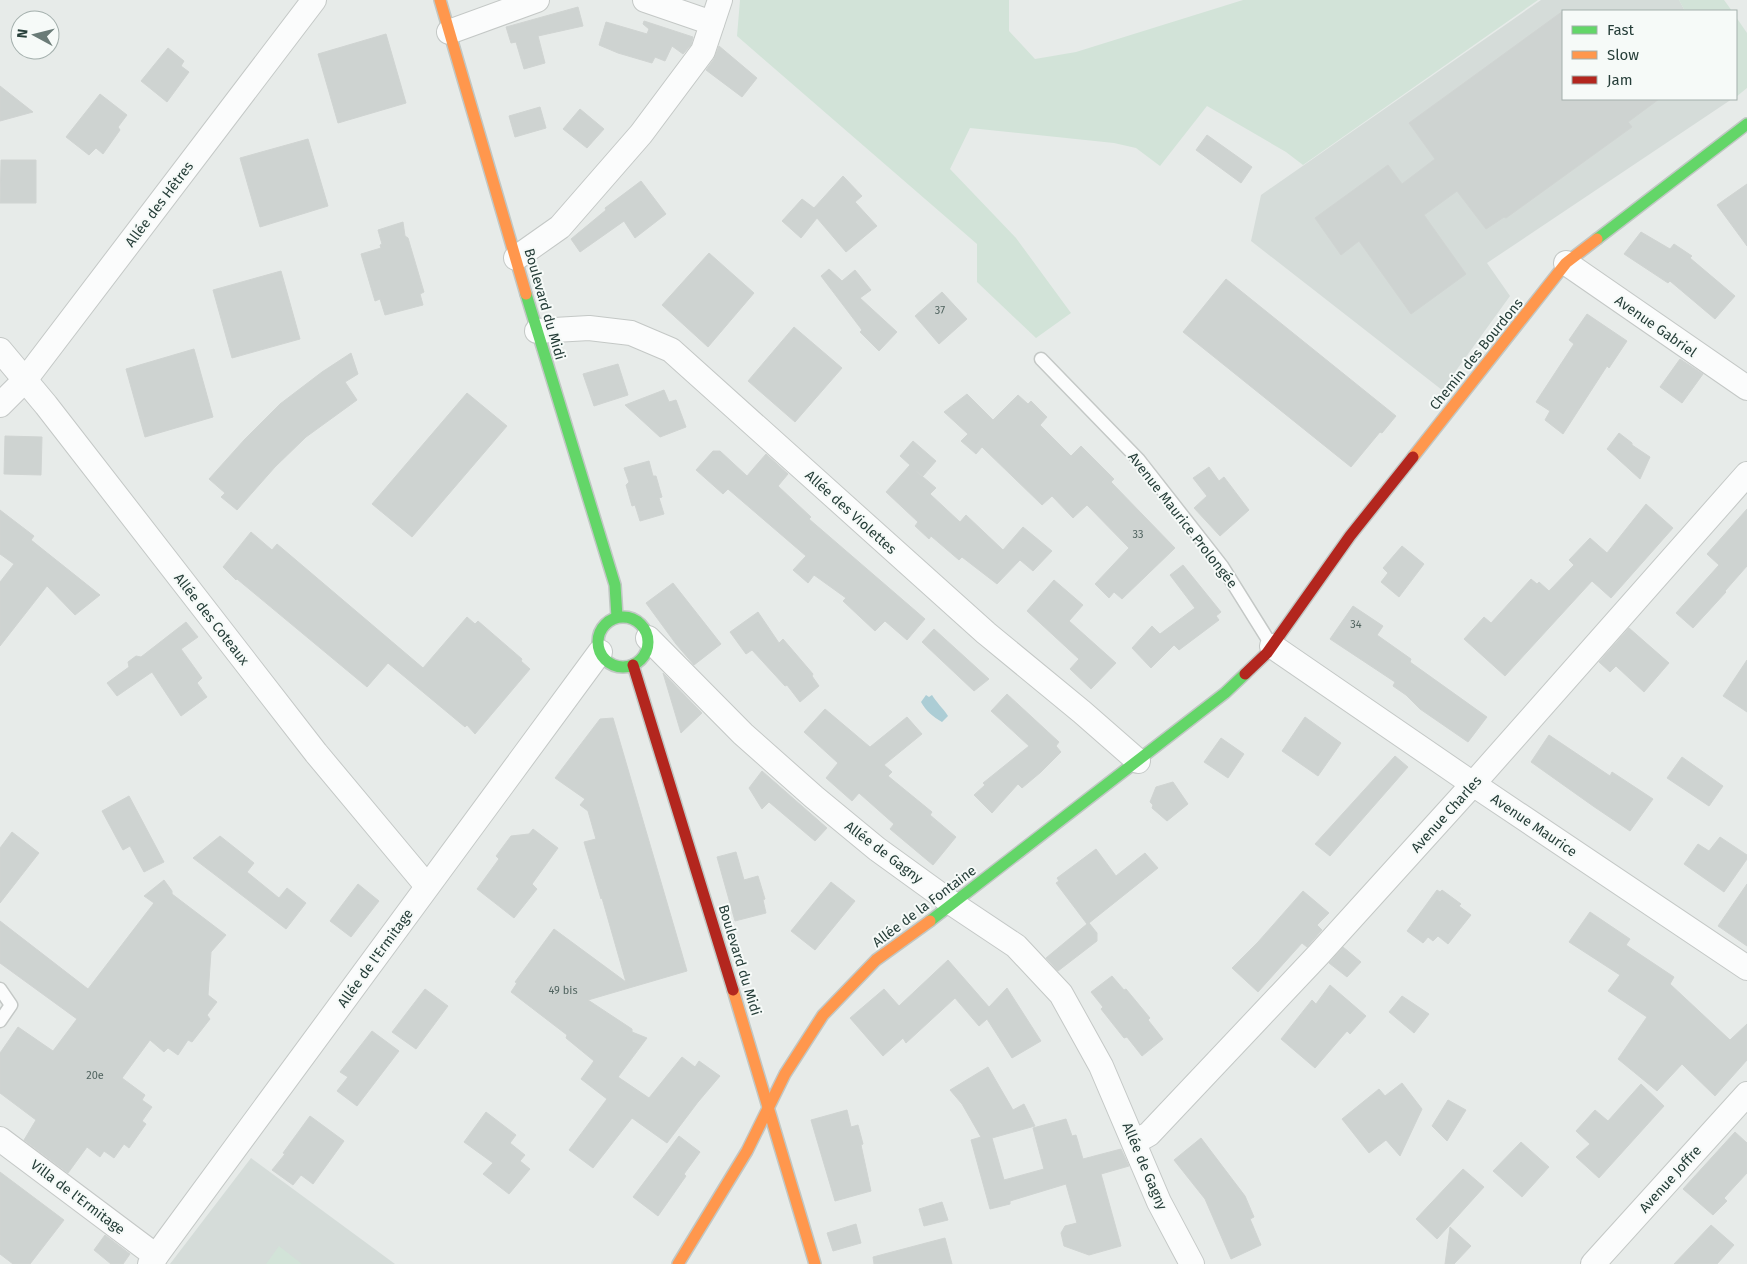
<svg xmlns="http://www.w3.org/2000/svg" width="1747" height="1264" font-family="'Fira Sans',sans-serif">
  <rect width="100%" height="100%" fill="#e7ebe9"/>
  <g fill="#d5dcd9">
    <polygon points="1541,0 1679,0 1685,11 1563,11 1563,99 1732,99 1487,263 1510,296 1442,390 1251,241 1261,195"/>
    <polygon points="251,1158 395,1264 170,1264"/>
  </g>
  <g fill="#d2e3d8">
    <polygon points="740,0 1009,0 1009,31 1035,59 1076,52 1243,0 1538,0 1303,165 1286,152 1207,106 1160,166 1136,148 1114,143 970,128 950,169 1016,238 1071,313 1036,338 977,282 977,244 737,36"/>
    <polygon points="1679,0 1724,0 1732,11 1685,11"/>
    <polygon points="1736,17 1747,33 1747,88 1736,97"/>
    <polygon points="279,1246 302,1264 266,1264"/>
  </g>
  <path fill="#accdd5" d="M926,695L929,697L932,695C936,702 943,708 948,716L942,722C933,717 926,711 921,702Z"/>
  <g fill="#ced3d1" stroke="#d0d4d2">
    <polygon points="578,7 583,26 538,36 545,63 524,69 516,42 511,43 506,27"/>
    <polygon points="1563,11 1563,99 1659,99 1628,122 1632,127 1506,218 1504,217 1486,229 1457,191 1424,215 1466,274 1411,314 1359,241 1341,255 1315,218 1388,165 1402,184 1435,159 1409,123"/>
    <polygon points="644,21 693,37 691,45 683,54 672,46 665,61 655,57 652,63 618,53 599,45 606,22 647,34 649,29 643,24"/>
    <polygon points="386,34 406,103 338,123 318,54"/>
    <polygon points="719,46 757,78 742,97 706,70 714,59"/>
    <polygon points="168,48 184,61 181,66 189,72 167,102 141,81"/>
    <polygon points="0,86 33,112 0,121"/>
    <polygon points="100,94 127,115 118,127 120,130 103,154 96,148 89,155 66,137"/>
    <polygon points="540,107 546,128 515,137 509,116"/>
    <polygon points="580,109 604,129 587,148 563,129"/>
    <polygon points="1207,135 1252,167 1241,183 1196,150"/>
    <polygon points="308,139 328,206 260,227 240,158"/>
    <polygon points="1,160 36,160 36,203 0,203"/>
    <polygon points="843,176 862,196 855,202 877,226 846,252 817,218 801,238 782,221 802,199 814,208"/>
    <polygon points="641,181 666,214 635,238 624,221 580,252 571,239 606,210 605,208"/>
    <polygon points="1747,184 1747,246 1717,205"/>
    <polygon points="403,222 405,236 408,238 424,292 420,294 423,305 385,315 380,299 375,301 361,254 381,248 380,245 382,244 378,230"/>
    <polygon points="1641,232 1670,249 1674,244 1692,256 1690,258 1735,296 1715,319 1670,281 1668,283 1624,254"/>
    <polygon points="709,253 754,293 708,347 662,305"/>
    <polygon points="829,269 842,281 855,270 871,290 860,298 897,332 879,351 860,332 862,330 821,276"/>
    <polygon points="281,271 300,339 232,358 213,290"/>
    <polygon points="1226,279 1396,416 1382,433 1380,432 1351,467 1183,332"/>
    <polygon points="942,292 967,319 939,344 915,316"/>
    <polygon points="1587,314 1627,341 1609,368 1607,366 1563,434 1545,420 1550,411 1536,402 1574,344 1569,340"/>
    <polygon points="794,327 842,368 795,422 748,381"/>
    <polygon points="194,349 213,417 145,437 126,369"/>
    <polygon points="351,353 358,374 345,382 357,400 306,437 275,467 237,510 221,497 225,493 209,479 245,439 280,404 322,372"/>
    <polygon points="1680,359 1703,374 1682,403 1660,387"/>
    <polygon points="618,364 628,395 594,406 583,374"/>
    <polygon points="664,390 669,402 676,400 686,427 660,437 625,405"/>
    <polygon points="467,393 507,426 412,537 372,504"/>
    <polygon points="967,394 993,420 1018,395 1028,404 1031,401 1047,417 1040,425 1071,456 1081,446 1114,479 1111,482 1175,548 1122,599 1114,592 1109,598 1095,584 1129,548 1087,505 1073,518 1052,496 1042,505 982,447 976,454 961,441 968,434 944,412"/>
    <polygon points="1619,433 1632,443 1632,445 1650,457 1640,479 1607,449"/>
    <polygon points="5,436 42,437 41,475 4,474"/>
    <polygon points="913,441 936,461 923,476 916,471 936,488 930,494 960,522 966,515 1003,550 1023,527 1052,551 1033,571 1020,560 997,584 962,557 959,560 931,536 929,539 915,526 918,522 886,492 910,465 900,456"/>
    <polygon points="713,451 720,451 747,476 766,454 788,474 778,486 811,517 809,519 925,619 907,640 885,621 875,631 843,601 846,598 814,575 808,583 793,570 806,556 728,489 723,494 696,470"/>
    <polygon points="649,461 653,476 656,476 662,497 659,498 664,514 640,521 635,505 632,506 626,485 629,482 624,468"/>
    <polygon points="1209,467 1219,481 1224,477 1249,510 1220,536 1194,508 1207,496 1193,478"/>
    <polygon points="1646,504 1673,528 1611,598 1592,581 1505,676 1464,639 1484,617 1491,623 1531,579 1537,584 1539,582 1549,591 1574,565 1569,560 1590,538 1607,553"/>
    <polygon points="1747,509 1747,566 1725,591 1726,592 1693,628 1676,613 1719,565 1707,554"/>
    <polygon points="0,510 34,536 31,540 100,595 75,615 47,586 0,646 0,582 14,564 0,554"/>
    <polygon points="251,532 272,550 277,544 423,668 467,617 475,624 478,621 522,659 521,661 530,669 475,734 467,725 465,727 388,663 367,687 237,579 236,580 223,567"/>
    <polygon points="1402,546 1424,564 1399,597 1381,582 1388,573 1383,568"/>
    <polygon points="1183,565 1221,612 1216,616 1219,620 1179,650 1174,645 1151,668 1132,648 1152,626 1160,634 1195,608 1170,575"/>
    <polygon points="1054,580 1083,605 1069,621 1116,663 1091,689 1070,669 1079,659 1027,611"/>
    <polygon points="673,583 721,644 694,665 676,644 646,603"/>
    <polygon points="1353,606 1383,626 1377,635 1411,659 1410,662 1487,717 1468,742 1420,709 1406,695 1393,686 1395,682 1330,639"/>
    <polygon points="758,612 779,643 783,639 813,674 812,676 819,686 800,702 787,685 785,686 752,650 746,654 730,632"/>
    <polygon points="186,622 198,637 181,649 202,678 197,683 207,697 181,716 152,672 117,696 107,683 129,667 128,662 136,656 141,657"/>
    <polygon points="1629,628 1669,663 1644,692 1616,666 1610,672 1599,662"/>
    <polygon points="934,629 989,679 974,691 922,642"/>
    <polygon points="1747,660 1747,712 1723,696"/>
    <polygon points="663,673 702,713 681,733"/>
    <polygon points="1007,694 1059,742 1056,746 1061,752 1041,772 1022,788 1018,784 992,813 974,795 985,785 983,783 1029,746 991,711"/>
    <polygon points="825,709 870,747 907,717 922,734 884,765 892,772 888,776 932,812 930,815 956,837 933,865 890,829 894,824 859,793 852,801 826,778 838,763 804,732"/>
    <polygon points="1305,717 1341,743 1318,776 1282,751"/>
    <polygon points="613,718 687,971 588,1000 632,1029 632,1032 647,1038 618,1077 649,1098 682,1057 695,1067 699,1061 720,1076 698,1102 667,1143 632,1118 593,1168 569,1150 607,1099 581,1079 594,1061 566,1038 567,1035 511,992 517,983 515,982 554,929 626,982 602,898 601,899 584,842 596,839 588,811 580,805 585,799 555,778 600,719"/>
    <polygon points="1549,735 1610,776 1612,772 1653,799 1630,831 1593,806 1531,762"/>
    <polygon points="1221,738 1244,754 1228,778 1204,762"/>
    <polygon points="1395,756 1408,767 1330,856 1315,844"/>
    <polygon points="1682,757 1723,786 1709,806 1667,778"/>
    <polygon points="762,771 827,828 815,841 769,802 762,809 749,788"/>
    <polygon points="1173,782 1188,804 1167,821 1152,808 1153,805 1150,802 1156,787"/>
    <polygon points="129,796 164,862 144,872 130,846 123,850 102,811"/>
    <polygon points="533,829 558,848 532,884 537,889 514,918 477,889 499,859 496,856 511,836 529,834"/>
    <polygon points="12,832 39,853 0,903 0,848"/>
    <polygon points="220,836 254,863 247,872 279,898 287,888 306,903 286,929 193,858"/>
    <polygon points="1720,837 1747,855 1747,859 1724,892 1684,864 1698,844 1709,851"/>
    <polygon points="1096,849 1116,876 1145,853 1158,868 1089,923 1097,933 1097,941 1058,971 1046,958 1087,924 1056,883 1059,881 1057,878"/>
    <polygon points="736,852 744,880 758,876 765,899 763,900 766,913 735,921 717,857"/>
    <polygon points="164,880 172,891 172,894 226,935 211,952 208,995 217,1002 207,1015 210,1019 192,1042 188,1040 178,1055 168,1048 164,1052 150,1040 122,1078 145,1095 142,1100 152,1107 142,1121 146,1124 129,1148 124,1144 114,1158 104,1151 100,1157 87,1147 68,1173 24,1140 36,1120 0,1093 0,1053 18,1027 53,1051 77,1019 0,963 0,921 88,989 154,903 144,896"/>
    <polygon points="831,882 855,901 815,950 791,931"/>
    <polygon points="358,884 379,901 351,937 330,921"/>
    <polygon points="1747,884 1747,946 1718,926"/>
    <polygon points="1437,890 1440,892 1442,890 1461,904 1459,906 1471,915 1448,944 1438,936 1433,941 1428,937 1423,943 1407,931"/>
    <polygon points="1303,891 1329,913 1317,925 1322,930 1307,947 1302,943 1258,992 1232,968 1258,942"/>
    <polygon points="1590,912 1630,939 1626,945 1674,977 1670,984 1730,1040 1747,1024 1747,1060 1715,1096 1682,1064 1657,1091 1618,1059 1647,1017 1608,991 1620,975 1569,942"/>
    <polygon points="1343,947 1361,962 1347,977 1329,963"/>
    <polygon points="948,960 989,1007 1007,988 1041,1041 1012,1058 987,1019 979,1026 955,998 906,1043 903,1038 883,1056 850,1018 884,989 899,1006"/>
    <polygon points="1112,976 1124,990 1126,989 1150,1018 1148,1020 1163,1039 1142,1056 1127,1037 1124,1038 1101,1009 1103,1007 1091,992"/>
    <polygon points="1330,985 1366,1016 1350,1034 1347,1031 1315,1068 1281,1039 1312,1000 1316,1004"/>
    <polygon points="425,989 448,1006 416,1049 392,1032"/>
    <polygon points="1402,996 1429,1014 1414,1033 1389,1012"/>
    <polygon points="372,1031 399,1051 357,1106 337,1091 348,1077 340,1072"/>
    <polygon points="988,1067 1013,1110 1024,1104 1035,1126 992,1138 1004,1180 1044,1169 1033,1128 1066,1119 1072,1136 1076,1135 1083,1159 1121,1149 1129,1166 1101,1174 1121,1246 1089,1255 1064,1246 1061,1233 1065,1226 1077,1223 1066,1184 1010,1201 1010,1204 990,1209 971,1140 981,1137 962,1104 950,1090"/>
    <polygon points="1402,1083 1422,1109 1400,1156 1386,1140 1369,1153 1342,1119 1379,1089 1385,1096"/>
    <polygon points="1641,1084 1664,1106 1599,1178 1576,1157 1590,1144 1576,1131 1595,1110 1608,1121"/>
    <polygon points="1448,1100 1466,1110 1447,1141 1432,1126"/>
    <polygon points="847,1110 851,1127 858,1125 863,1144 861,1145 871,1191 835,1201 811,1120"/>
    <polygon points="486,1112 516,1135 510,1143 525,1155 520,1161 530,1169 509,1194 483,1174 493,1163 464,1142"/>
    <polygon points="310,1116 344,1141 313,1184 301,1175 293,1185 272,1170 285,1154 283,1153"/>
    <polygon points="1735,1132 1747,1143 1747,1173 1724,1198 1727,1201 1713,1215 1683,1189"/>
    <polygon points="679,1136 700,1152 684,1174 686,1176 658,1216 633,1197"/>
    <polygon points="1201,1138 1245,1196 1254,1217 1250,1219 1261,1245 1231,1259 1205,1199 1174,1160"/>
    <polygon points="1521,1142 1549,1167 1522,1197 1493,1171"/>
    <polygon points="1463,1169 1484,1187 1437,1239 1416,1219"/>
    <polygon points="0,1172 64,1220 30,1264 13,1264 0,1254"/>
    <polygon points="942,1202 948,1220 924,1226 919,1209"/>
    <polygon points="856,1224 861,1243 833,1251 827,1233"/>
    <polygon points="1711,1225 1734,1245 1717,1264 1674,1264"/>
    <polygon points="1450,1227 1471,1246 1454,1264 1445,1264"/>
    <polygon points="105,1235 130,1254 123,1264 111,1264 94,1250"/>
    <polygon points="945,1238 952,1264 874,1264 873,1257"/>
  </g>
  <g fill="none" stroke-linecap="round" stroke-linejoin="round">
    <g stroke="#c4c8c6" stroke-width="15">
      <g id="lane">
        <polyline points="1041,359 1139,460 1222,566 1272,646"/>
        <polyline points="0,989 11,1005 0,1021"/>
      </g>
    </g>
    <g stroke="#c4c8c6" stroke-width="26">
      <g id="street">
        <polyline points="645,0 712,23"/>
        <polyline points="449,32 537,0"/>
        <polyline points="516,258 560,227 641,134 703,51 720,0"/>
        <polyline points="1566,263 1747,388"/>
        <polyline points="537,331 589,328 631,333 671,350 986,633 1082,712 1138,761"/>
        <polyline points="0,350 46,405 316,753 427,886"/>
        <polyline points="0,405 25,380 314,0"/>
        <polyline points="648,638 743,734 814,797 877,849 953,904 1016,946 1061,994 1101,1066 1159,1202 1192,1264"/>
        <polyline points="1272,646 1473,784 1747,968"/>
        <polyline points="0,1139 156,1256"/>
        <polyline points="1135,1142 1149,1134 1319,954 1473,784 1747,474"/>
        <polyline points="150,1264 600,652"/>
        <polyline points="1593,1264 1747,1094"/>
      </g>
    </g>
    <g stroke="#c1c7c4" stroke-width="14">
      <g id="fast">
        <polyline points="1597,239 1747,124"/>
        <polyline points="526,294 615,585 617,617"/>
        <circle cx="623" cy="642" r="25"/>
        <polyline points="930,921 1225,693 1245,674"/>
      </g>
    </g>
    <g stroke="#c1c7c4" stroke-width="14">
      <g id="slow">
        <polyline points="440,0 526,294"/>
        <polyline points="1413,457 1566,263 1597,239"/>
        <path d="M733,990C761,1081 787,1173 815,1264"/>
        <polyline points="678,1264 747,1151 785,1074 823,1015 876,960 930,921"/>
      </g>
    </g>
    <g stroke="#c1c7c4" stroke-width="14">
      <g id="jam">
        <polyline points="633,665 733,990"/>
        <polyline points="1245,674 1267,653 1350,536 1413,457"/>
      </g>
    </g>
    <use href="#lane" stroke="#fbfcfc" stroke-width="12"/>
    <use href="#street" stroke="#fbfcfc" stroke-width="24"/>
    <use href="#fast" stroke="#63d668" stroke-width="11"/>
    <use href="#slow" stroke="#ff974d" stroke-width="11"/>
    <use href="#jam" stroke="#b3261e" stroke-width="11"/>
  </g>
  <g text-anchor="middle" stroke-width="4" stroke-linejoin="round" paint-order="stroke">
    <g font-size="11" fill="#516460">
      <text x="940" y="314">37</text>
      <text x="1138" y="538">33</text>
      <text x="1356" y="628">34</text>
      <text x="563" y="994">49 bis</text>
      <text x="95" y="1079">20e</text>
    </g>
    <g font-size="14" fill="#263e39" stroke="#f6faf8">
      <text transform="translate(159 204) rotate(-53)" y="5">Allée des Hêtres</text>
      <text transform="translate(545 304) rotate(74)" y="5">Boulevard du Midi</text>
      <text transform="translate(1656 326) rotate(35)" y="5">Avenue Gabriel</text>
      <text transform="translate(1476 354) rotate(-51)" y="5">Chemin des Bourdons</text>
      <text transform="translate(851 512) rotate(42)" y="5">Allée des Violettes</text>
      <text transform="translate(1183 520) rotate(52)" y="5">Avenue Maurice Prolongée</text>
      <text transform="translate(212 619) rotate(52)" y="5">Allée des Coteaux</text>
      <text transform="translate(1446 814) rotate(-48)" y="5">Avenue Charles</text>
      <text transform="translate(1534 825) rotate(34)" y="5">Avenue Maurice</text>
      <text transform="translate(884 852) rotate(37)" y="5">Allée de Gagny</text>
      <text transform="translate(924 906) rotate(-37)" y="5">Allée de la Fontaine</text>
      <text transform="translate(375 958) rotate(-54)" y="5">Allée de l'Ermitage</text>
      <text transform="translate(740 960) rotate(73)" y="5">Boulevard du Midi</text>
      <text transform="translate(1145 1166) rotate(67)" y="5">Allée de Gagny</text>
      <text transform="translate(1670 1179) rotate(-48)" y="5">Avenue Joffre</text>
      <text transform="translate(78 1197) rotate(37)" y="5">Villa de l'Ermitage</text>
    </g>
  </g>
  <rect x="1562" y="10" width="175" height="90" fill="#f6faf8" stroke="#a3afac"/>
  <rect x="1572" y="26" width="25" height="8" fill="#63d668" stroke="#a3afac"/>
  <text x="1607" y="35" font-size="15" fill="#263e39">Fast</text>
  <rect x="1572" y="51" width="25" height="8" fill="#ff974d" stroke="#a3afac"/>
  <text x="1607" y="60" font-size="15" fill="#263e39">Slow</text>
  <rect x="1572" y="76" width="25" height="8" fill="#b3261e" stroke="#a3afac"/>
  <text x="1607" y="85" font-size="15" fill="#263e39">Jam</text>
  <g transform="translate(35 35) rotate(277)"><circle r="24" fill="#f6faf8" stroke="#a3afac"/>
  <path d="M0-4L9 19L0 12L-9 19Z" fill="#6a7b77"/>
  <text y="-8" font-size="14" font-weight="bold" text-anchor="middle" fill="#263e39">N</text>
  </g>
</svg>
